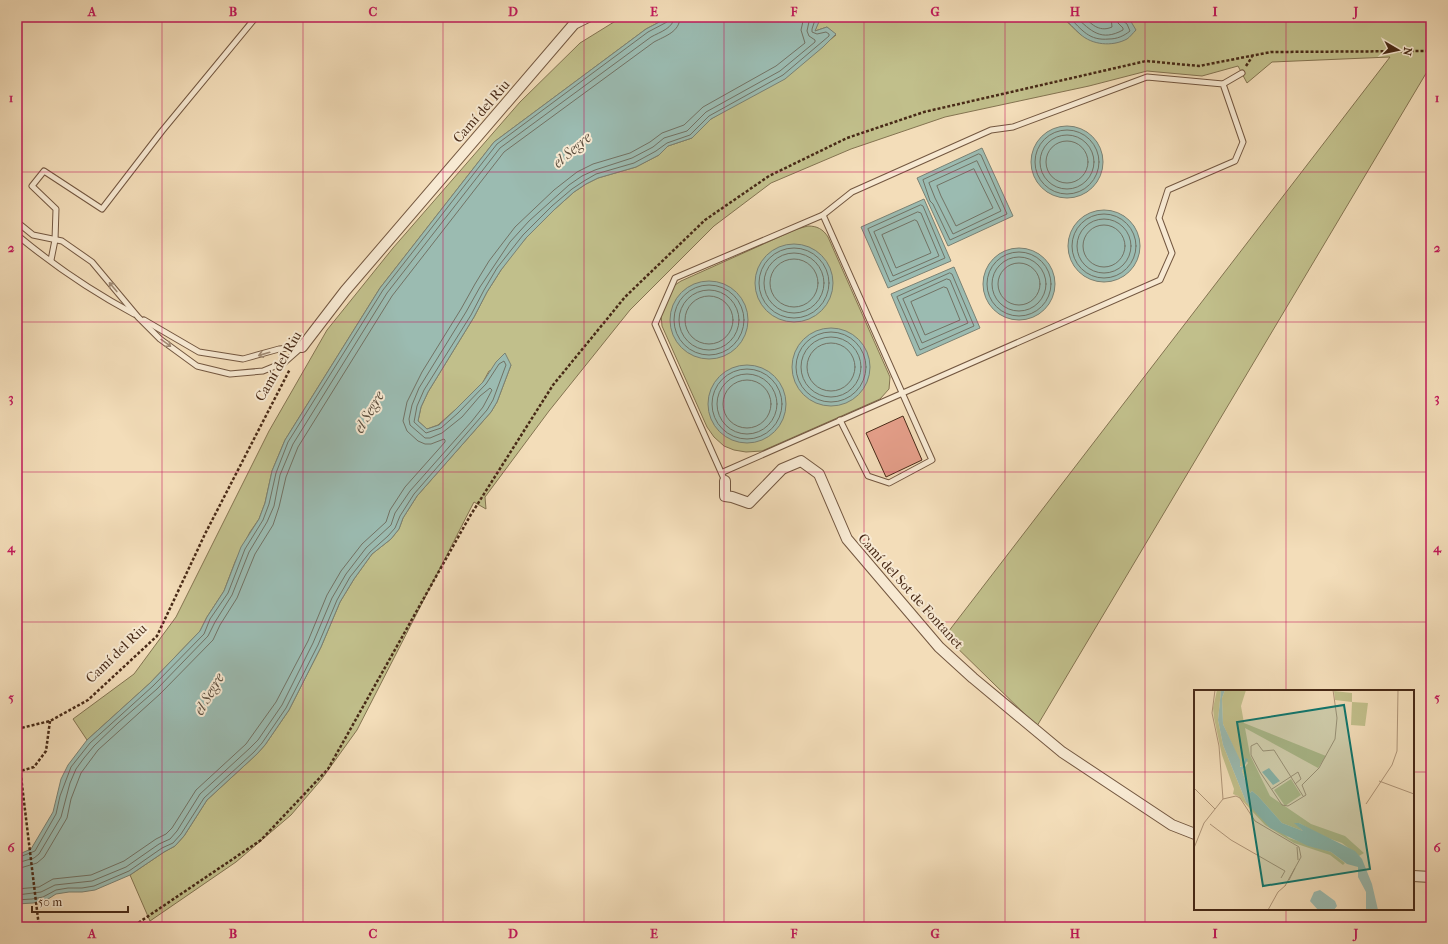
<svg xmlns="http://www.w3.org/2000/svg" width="1448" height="944" font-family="'IM FELL French Canon',serif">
  <rect width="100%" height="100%" fill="#f3ddb9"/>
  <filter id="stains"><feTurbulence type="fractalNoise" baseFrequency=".005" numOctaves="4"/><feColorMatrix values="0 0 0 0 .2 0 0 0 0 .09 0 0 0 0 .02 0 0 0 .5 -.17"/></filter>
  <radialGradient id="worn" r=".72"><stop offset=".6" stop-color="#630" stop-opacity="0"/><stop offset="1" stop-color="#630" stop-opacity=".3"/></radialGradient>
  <g fill="#c1bf8b" stroke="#847451">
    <polygon points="622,17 669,17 646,29 494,142 380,288 285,440 272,471 265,503 259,519 250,532 235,562 224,591 207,617 200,631 150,683 87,740 73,719 134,674 176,617 269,431 327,330 393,248 520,102 580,43"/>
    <polygon points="820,17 1062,17 1081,35 1130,20 1121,17 1431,17 1431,65 1037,726 945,636 1390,57 1272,62 1247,83 1238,66 1202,76 1147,71 1089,86 945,117 851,149 771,183 714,226 630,310 549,411 485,497 486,509 474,502 357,730 321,780 291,815 236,862 150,921 130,875 164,852 175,846 184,836 207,800 257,754 265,745 289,710 321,647 340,602 354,579 372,554 391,539 399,529 403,518 417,496 491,412 497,402 511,365 489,371 483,382 455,410 438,425 427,429 418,421 421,407 428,392 474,317 487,292 501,270 517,248 536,227 555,209 574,192 586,184 598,178 636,167 659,155 668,146 692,138 711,119 801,64 836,35 827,27 815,31"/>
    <path d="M808,226C817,226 823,229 828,237L890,377L889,389L880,399L762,451L746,452L734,450L724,446L714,437L707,427L662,326L661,315L672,287L681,281L797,229Z"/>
  </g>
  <g fill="#9bbbb1" stroke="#7a8173">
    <polygon points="669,17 821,17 815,31 827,27 836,34 823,47 785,79 711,119 692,138 668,146 659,155 636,167 598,178 586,184 574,192 555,209 526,238 501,270 487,292 474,317 428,392 421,407 418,421 427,429 439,425 455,410 483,382 496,362 505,353 511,365 497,402 491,412 417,496 403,518 399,529 391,539 372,554 354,579 340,602 321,647 289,710 265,745 257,754 207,800 184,836 175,846 164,852 130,875 95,890 82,892 69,892 56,894 45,901 33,903 17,904 17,855 31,849 53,812 61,779 68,765 87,740 150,683 200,631 207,617 224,591 241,547 259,519 265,503 272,471 285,440 380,288 494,142 646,29"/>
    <path d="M1062,17H1121L1130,20L1136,30C1133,33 1130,37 1127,39C1112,47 1092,45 1080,34C1074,29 1069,22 1062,17Z"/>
    <circle cx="1067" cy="162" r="36"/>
    <polygon points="982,148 1013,216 948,246 917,178"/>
    <polygon points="924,199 951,261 888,288 861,227"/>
    <circle cx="1104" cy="246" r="36"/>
    <circle cx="794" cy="283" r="39"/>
    <circle cx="1019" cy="284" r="36"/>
    <polygon points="954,267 980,328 917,356 891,294"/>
    <circle cx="709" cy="320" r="39"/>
    <circle cx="831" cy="367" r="39"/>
    <circle cx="747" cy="404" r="39"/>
  </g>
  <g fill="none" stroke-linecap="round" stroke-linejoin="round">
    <g stroke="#727264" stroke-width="1">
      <path d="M1069,17C1082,30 1089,41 1109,39C1117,39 1124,36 1130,31L1127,24L1123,21L1122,17"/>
      <path d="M1076,17C1091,31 1101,42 1123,30V28L1118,23L1117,17"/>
      <path d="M1085,17C1092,26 1101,32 1112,27L1111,17"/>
      <circle cx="1067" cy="162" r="32"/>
      <circle cx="1067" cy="162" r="27"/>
      <circle cx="1067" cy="162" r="21"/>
      <polygon points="979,154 981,155 1007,214 950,240 933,204 930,201 923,180"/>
      <polygon points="977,161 1001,211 953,234 935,198 929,183"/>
      <polygon points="974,169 993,208 956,226 941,196 937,186"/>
      <polygon points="921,205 923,206 945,258 890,282 868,229"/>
      <polygon points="918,212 921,213 939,256 893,276 874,232"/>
      <circle cx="1104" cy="246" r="32"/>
      <circle cx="1104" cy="246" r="27"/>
      <polygon points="915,220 917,221 931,253 896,268 882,235"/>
      <circle cx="1104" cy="246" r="21"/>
      <circle cx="794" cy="283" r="35"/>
      <circle cx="1019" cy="284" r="32"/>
      <circle cx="794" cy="283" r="30"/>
      <circle cx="1019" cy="284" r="27"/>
      <circle cx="794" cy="283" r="24"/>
      <circle cx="1019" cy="284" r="21"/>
      <polygon points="950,273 952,274 974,326 920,350 897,297"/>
      <polygon points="947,279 950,280 968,323 922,343 903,299"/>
      <circle cx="709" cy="320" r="35"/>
      <polygon points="944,287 947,288 960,320 925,335 911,302"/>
      <circle cx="709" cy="320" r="30"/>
      <circle cx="709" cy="320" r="24"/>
      <circle cx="831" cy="367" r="35"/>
      <circle cx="831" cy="367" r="30"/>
      <circle cx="831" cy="367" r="24"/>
      <circle cx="747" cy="404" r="35"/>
      <circle cx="747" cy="404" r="30"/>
      <circle cx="747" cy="404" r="24"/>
      <polyline points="17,858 35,851 56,814 60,796 71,767 90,743 153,686 204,634 210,619 228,593 245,549 263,520 269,504 276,473 288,442 383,290 497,144 648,32 667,22 669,17"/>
      <path d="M17,863L34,858L39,854L61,817L70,783L76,769L84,758L94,746L118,723L157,689L208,636L215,622L232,595L249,552L267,522L274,506L280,475L293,444L387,293L500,148L651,37C660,32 674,28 674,17"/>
      <path d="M17,869L37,863L44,857L67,818L71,799L81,773L98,750L160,694L213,640L220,625L237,598L255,554L273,525L279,507L286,477L298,447L392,296L504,152L654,42C665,36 680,32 680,17"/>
      <polyline points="17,889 39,887 53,879 91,875 124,861 156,839 166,834 172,828 196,790 246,744 276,702 308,641 327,595 341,571 362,544 386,522 390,510 405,487 445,442 445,440 444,439 431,444 425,444 418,441 407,431 403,421 407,402 422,372 461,309 475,284 489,261 515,227 554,190 577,172 593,164 630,153 650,142 662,133 684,125 703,107 776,66 805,43 801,30 804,17"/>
      <polyline points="17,895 41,892 55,885 92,881 126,867 159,844 170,839 177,831 200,794 250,748 258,740 282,705 313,643 332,598 346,574 366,548 391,525 395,513 410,491 472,421 483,407 492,390 490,388 480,396 462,417 442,433 430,438 425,438 410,425 409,419 412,405 419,388 466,312 480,287 510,242 529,221 569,185 582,176 595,170 632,158 653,147 664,138 687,131 706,112 780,71 815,42 815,40 809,36 807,31 810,17"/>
      <polyline points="17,900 32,899 43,897 56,890 68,888 82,888 94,886 129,871 162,848 173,843 181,834 204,798 254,752 262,743 286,708 318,645 337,600 350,577 370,552 388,536 395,528 400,516 414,494 487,410 493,400 506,365 504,361 499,364 486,384 458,413 441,428 426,433 414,422 417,406 424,390 471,315 484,290 497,268 523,235 552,206 572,189 584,181 596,174 634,163 656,151 667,143 690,135 709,116 783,75 829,36 829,34 826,32 817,34 812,32 812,29 816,17"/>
    </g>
  </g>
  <polygon fill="#e49e89" stroke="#482a17" points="903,416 922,460 886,477 866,433"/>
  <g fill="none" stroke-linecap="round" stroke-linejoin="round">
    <g stroke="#735740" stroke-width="7">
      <g id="service">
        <polyline points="1223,84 1242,73"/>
        <polyline points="823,215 932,460 889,483 868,476 840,420"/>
        <polyline points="17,222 33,235 62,241 92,262 138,317 160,339 197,366 230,374 263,371 285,362 302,347"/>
        <path d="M17,235C53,265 93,292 134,314"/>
        <polyline points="51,260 55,240 56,209 32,186 44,171 102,209 162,131 256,17"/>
        <polyline points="144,320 199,352 243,359 279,349 301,347"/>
        <polyline points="723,472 1160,280 1172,253 1159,218 1168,190 1235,161 1243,142 1223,84 1147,77 1013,127 991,130 852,192 823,215 675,278 655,324 725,481"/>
      </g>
    </g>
    <g stroke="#735740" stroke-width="12">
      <g id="minor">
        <polyline points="302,347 345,291 574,24 588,17"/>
        <polyline points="725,481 725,496 732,497 749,503 782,469 801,461 819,474 847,539 939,647 973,678 1062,752 1172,825 1195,834"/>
        <polyline points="1413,876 1431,877"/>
      </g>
    </g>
    <g stroke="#482a17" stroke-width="2.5" stroke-dasharray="3 2" stroke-linecap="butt">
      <polyline points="1246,66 1252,57"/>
      <polyline points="17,729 50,721 88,700 157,636 205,534 290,369"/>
      <polyline points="17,772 34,767 46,751 50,721"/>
      <polyline points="136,927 138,923 261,840 328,769 470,516 553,385 625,297 705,220 769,176 847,138 924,112 1146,61 1199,66 1271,52 1431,51"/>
    </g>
    <use href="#service" stroke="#f7e9d2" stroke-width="5"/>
    <use href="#minor" stroke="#f7e9d2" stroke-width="10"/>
    <polyline stroke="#482a17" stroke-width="2.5" stroke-dasharray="3 2" stroke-linecap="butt" points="17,743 39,927"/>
  </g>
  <defs><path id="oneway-shaft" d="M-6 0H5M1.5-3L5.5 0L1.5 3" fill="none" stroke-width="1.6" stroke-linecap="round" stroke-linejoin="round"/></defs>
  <g stroke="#a08a74">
    <use href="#oneway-shaft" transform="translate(113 287) rotate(-130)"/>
    <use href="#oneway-shaft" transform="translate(166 343) rotate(36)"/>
    <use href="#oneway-shaft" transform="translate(264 354) rotate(164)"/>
  </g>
  <path fill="none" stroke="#c2185b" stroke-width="1" stroke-opacity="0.55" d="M162,17V927M303,17V927M443,17V927M584,17V927M724,17V927M864,17V927M1005,17V927M1145,17V927M1286,17V691M17,172H1431M17,322H1431M17,472H1431M17,622H1431M17,772H1195M1413,772H1431M1286,909V927"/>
  <g text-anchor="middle" stroke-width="4" stroke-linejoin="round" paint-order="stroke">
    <g font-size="14" fill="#482a17" stroke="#f7e9d2">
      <text transform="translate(481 111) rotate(-49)" y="5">Camí del Riu</text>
      <text transform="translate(278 366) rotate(-60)" y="5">Camí del Riu</text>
      <text transform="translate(911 591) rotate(48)" y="5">Camí del Sot de Fontanet</text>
      <text transform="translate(116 653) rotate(-44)" y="5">Camí del Riu</text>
    </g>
    <g font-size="15" font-style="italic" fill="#5d4e3e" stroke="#f7e9d2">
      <text transform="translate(572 150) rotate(-41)" y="5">el Segre</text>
      <text transform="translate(369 412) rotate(-60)" y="5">el Segre</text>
      <text transform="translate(209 694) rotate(-60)" y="5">el Segre</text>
    </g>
  </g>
  <g transform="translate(1194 690)">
    <rect width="220" height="220" fill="#f3ddb9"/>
    <path d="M23,0H27L24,30L29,55L52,112L95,148L137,162L151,173L149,175L136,165L100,153L71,135L44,106L39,104L40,99L28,65L20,28L19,18ZM31,0H52L47,16L50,33L132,66L124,78L51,38L56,65L76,106L117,134L151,146L170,163L165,166L148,153L128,146L105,133L103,135L109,141L88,133L64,106L58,101L56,103L48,81L54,73L51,68L49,77L45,76L46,72L29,34L28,8ZM140,1L158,3V12L174,13L171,36L157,35L158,12L141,10ZM97,89L107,105L91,116L80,100Z" fill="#c1bf8b"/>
    <path d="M27,0H31L28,8L29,34L46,70V77L49,76L51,68L54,69L48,81L56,103L58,101L64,106L88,133L109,141L100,133H105L161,161L168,169L178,194L184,220H172V202L164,187V177L153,174L137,162L114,156L76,138L52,112L29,55L24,30ZM75,78L86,91L79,95L68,82ZM126,200L141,211L143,216L140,220H124L116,211L120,202Z" fill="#9bbbb1"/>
    <path fill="none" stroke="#af9578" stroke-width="1" d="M185,91L220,104M0,98L21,119M78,99L104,82L107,89L101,94M109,106L80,60L69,61L63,53L57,56V65L66,82L88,115L94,116L112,105L108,95L125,78L141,49L143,28L139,0M29,109L42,106L46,108L61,131L105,157L107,167L91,196M172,114L198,75L203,61L204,0M16,134L37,150L91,181L87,188M103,157L104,170M0,158L10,133L29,109L25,56L18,23L21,0M95,190L101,178M74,220L84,202L92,195"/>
    <path fill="#0f766e" fill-opacity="0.15" stroke="#0f766e" stroke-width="2" d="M150,15L176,179L69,196L43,32Z"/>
    <rect width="220" height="220" fill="none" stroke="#482a17" stroke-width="2"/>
  </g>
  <rect width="1448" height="944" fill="none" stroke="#f3ddb9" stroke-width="44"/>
  <g transform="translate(1398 50) rotate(99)" stroke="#f7e9d2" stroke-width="3" paint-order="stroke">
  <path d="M0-3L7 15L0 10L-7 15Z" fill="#482a17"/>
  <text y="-6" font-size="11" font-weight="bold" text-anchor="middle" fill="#482a17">N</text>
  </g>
  <path d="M32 906v6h96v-6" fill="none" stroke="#482a17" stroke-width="2"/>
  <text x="38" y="906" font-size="12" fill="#482a17" stroke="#f7e9d2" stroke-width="3" paint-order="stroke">50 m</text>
  <rect x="22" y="22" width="1404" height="900" fill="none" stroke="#c2185b" stroke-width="1.5"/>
  <g font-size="13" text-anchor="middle" font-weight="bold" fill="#c2185b">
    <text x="92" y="16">A</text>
    <text x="233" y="16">B</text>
    <text x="373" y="16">C</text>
    <text x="513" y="16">D</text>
    <text x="654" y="16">E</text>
    <text x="794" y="16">F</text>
    <text x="935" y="16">G</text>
    <text x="1075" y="16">H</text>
    <text x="1215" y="16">I</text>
    <text x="1356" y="16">J</text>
    <text x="11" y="102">1</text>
    <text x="1437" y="102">1</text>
    <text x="11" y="252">2</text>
    <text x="1437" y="252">2</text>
    <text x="11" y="402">3</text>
    <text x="1437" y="402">3</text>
    <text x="11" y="552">4</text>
    <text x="1437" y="552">4</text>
    <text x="11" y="702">5</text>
    <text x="1437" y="702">5</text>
    <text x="11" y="852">6</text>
    <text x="1437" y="852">6</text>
    <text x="92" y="938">A</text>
    <text x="233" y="938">B</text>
    <text x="373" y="938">C</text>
    <text x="513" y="938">D</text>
    <text x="654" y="938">E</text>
    <text x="794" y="938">F</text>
    <text x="935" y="938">G</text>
    <text x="1075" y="938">H</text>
    <text x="1215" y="938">I</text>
    <text x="1356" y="938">J</text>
  </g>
  <rect width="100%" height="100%" filter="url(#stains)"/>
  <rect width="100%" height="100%" fill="url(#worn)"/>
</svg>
